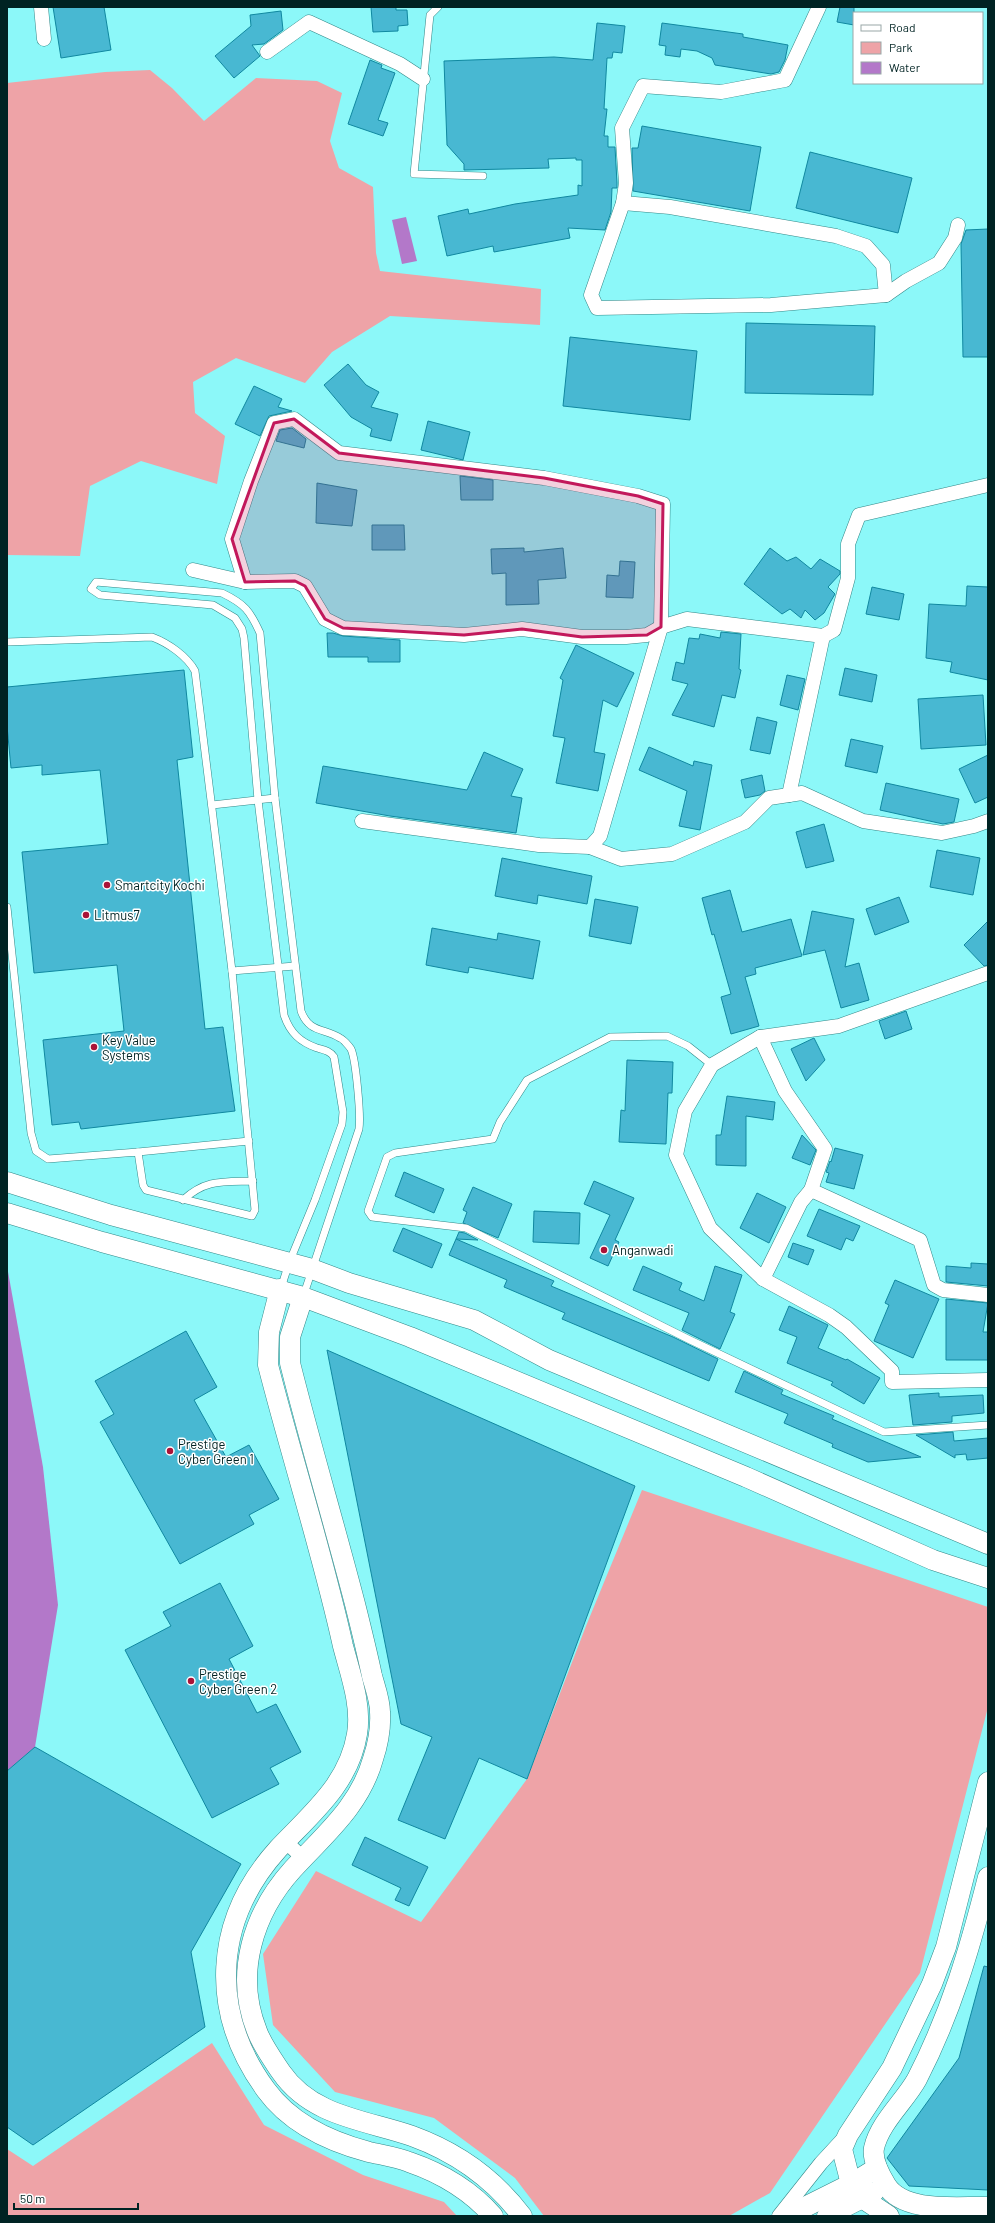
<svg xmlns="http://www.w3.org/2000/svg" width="995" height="2223" font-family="Barlow,sans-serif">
  <rect width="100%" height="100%" fill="#8cf8f9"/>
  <g fill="#eea3a7">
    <polygon points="150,70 172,88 204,121 256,78 317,81 342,93 330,141 339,168 373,187 376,253 380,271 541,289 540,325 390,316 332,352 305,383 236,358 193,382 195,413 225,436 217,484 141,461 90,486 80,556 7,555 7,83 105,72"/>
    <polygon points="642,1490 988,1607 988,1707 920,1973 770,2193 729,2216 544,2216 515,2178 434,2118 335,2092 273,2025 263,1954 316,1871 421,1922 527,1779 586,1626"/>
    <polygon points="212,2043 264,2125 363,2175 444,2202 457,2216 7,2216 7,2149 33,2166"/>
  </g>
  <g fill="#b378c9">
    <polygon points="406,217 417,261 402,264 392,220"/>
    <polygon points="7,1266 43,1467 58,1605 35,1747 7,1771"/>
  </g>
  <g fill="#48b8d2" stroke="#1088a0">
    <polygon points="53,7 104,7 111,50 61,58"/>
    <polygon points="371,7 396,7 396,10 407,10 408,25 398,26 398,31 373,32"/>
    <polygon points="840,7 854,7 854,25 837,22"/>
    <polygon points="281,11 283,30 264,44 252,45 260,56 234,78 215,56 251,26 250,15"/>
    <polygon points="597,23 625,26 622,53 613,52 612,58 607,58 604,109 607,109 604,136 608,136 608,147 615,147 617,183 617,188 612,188 611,212 605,230 568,228 570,238 494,252 493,246 447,256 438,216 468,209 469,214 515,204 578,195 578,185 582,186 582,160 576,160 576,158 548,159 549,168 464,170 464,164 447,145 444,61 554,57 593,60"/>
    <polygon points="662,23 743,34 743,37 788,45 785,60 779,72 771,74 715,65 712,58 697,51 681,49 680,57 665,55 666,46 659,45"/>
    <polygon points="370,60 382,65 381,68 395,73 378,120 388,123 383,136 348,124"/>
    <polygon points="642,126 761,147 750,211 633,191 632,148 638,148"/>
    <polygon points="810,152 912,178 898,233 796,208"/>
    <polygon points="988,229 988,357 963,357 961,244 966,230"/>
    <polygon points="746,323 875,326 873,395 745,393"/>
    <polygon points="570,337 697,351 690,420 563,406"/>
    <polygon points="348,364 366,385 379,392 371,407 398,414 391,441 370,436 372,429 351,417 324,385"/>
    <polygon points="254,386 282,399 278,407 292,411 269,416 260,436 235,424"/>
    <polygon points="428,421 470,432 463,460 421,450"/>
    <polygon points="292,428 306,439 304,448 276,441 280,430"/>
    <polygon points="460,476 493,480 493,500 461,500"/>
    <polygon points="317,483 357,490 352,526 316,523"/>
    <polygon points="372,525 404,525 405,550 372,550"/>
    <polygon points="524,548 524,552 563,548 566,578 538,580 539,604 506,605 506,573 492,574 491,549"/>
    <polygon points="770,548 787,561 796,557 811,569 820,559 840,571 840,574 828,587 835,594 824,613 815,620 805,610 801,618 790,609 782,614 744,584"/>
    <polygon points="620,561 635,562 633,598 606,597 607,575 619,576"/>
    <polygon points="967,586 988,587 988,680 950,672 952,662 926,658 929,604 966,606"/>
    <polygon points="872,587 904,594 899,620 866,614"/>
    <polygon points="721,632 741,634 739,669 741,670 735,698 722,695 714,727 672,715 688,684 672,680 676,662 684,664 689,638 699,639 700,634 720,638"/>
    <polygon points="327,633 333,633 343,636 400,640 400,662 368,662 368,657 328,657"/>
    <polygon points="576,645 634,673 617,707 603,700 594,752 605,754 598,791 556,783 565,738 553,736 563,680 560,678"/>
    <polygon points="845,668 877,675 872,702 839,695"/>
    <polygon points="184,670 193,757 177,760 205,1029 223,1027 235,1111 81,1129 79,1122 52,1125 43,1040 124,1031 117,965 34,973 22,852 108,844 100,770 42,775 42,765 11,768 7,726 7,687"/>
    <polygon points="787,675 805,679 798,710 780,705"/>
    <polygon points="983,695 986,745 921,749 918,699"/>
    <polygon points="757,717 777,722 770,754 750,750"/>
    <polygon points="851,739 883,746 877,773 845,766"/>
    <polygon points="649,747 693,766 694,761 712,765 700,830 679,826 687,791 639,770"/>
    <polygon points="484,752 523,769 511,796 522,798 516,833 390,816 316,803 323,766 467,790"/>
    <polygon points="988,755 988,797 975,803 959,769"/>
    <polygon points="762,775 765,791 760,795 745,798 741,780"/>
    <polygon points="886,783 959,799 954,822 943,824 880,810"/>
    <polygon points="824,824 834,861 806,868 796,832"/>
    <polygon points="937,850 980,858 973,895 930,887"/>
    <polygon points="502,858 592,876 587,904 538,895 537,904 495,896"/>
    <polygon points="730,890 742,932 791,919 802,956 755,968 756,974 745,977 759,1026 731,1034 721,997 731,994 714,934 712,935 702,898"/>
    <polygon points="899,897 909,922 875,935 866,909"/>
    <polygon points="595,899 638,907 631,944 589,936"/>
    <polygon points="812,911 854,919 845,967 859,963 869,1000 841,1008 825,950 803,955"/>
    <polygon points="988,921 988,965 984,966 964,945"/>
    <polygon points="432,928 497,940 498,933 540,941 533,979 469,967 468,973 426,965"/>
    <polygon points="906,1011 912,1029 885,1039 879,1021"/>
    <polygon points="814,1038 825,1060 806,1081 791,1049"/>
    <polygon points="627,1060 673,1062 672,1093 668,1093 666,1144 619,1142 621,1110 625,1111"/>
    <polygon points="727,1096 775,1102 773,1120 746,1116 746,1166 716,1165 716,1135 721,1135"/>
    <polygon points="802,1135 816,1150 810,1165 792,1158"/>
    <polygon points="835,1148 863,1155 854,1189 826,1182 829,1173 826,1172 830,1161 831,1162"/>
    <polygon points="404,1172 444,1189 434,1213 395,1196"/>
    <polygon points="594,1181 634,1198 615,1240 619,1242 608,1266 590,1258 610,1215 584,1204"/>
    <polygon points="473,1187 512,1204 498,1238 463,1223 467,1212 463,1210"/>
    <polygon points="757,1193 786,1207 769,1243 740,1228"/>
    <polygon points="819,1209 860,1226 853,1241 846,1238 841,1250 807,1236"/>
    <polygon points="534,1211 580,1213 579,1244 533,1242"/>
    <polygon points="403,1228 442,1244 432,1268 393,1251"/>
    <polygon points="459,1232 465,1233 478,1240 456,1239"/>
    <polygon points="456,1239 554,1281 551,1286 673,1337 718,1359 709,1381 562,1319 565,1313 504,1287 507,1280 449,1255"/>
    <polygon points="793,1243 814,1250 808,1265 788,1257"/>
    <polygon points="971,1263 988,1264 988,1286 946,1282 946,1266 971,1268"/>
    <polygon points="643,1266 682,1283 679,1290 704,1301 715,1266 742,1275 730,1312 735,1314 720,1349 682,1330 689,1313 633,1290"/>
    <polygon points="895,1280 939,1299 913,1358 874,1341 889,1305 885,1303"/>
    <polygon points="946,1299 988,1303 983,1332 988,1332 988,1360 946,1360"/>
    <polygon points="789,1306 828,1325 818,1348 846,1360 847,1359 880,1378 864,1404 831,1385 833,1382 787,1363 797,1337 779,1330"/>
    <polygon points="186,1331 217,1387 194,1400 226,1457 249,1445 279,1499 249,1515 254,1524 180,1564 100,1422 114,1414 95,1381"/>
    <polygon points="327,1350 635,1486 527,1779 479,1758 445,1839 398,1820 432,1737 401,1724"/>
    <polygon points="744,1371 783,1390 781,1394 834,1416 832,1419 921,1457 868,1462 832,1447 833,1444 784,1423 788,1414 735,1392"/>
    <polygon points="939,1393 939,1397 983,1395 984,1413 952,1416 952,1422 913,1425 909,1395"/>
    <polygon points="953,1432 954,1441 988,1438 988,1458 967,1460 966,1454 955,1455 955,1458 916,1435"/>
    <polygon points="220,1583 253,1646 229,1659 257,1713 276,1704 301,1752 270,1768 279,1784 212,1818 125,1650 171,1626 163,1612"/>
    <polygon points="35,1747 241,1864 191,1952 205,2027 33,2145 7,2127 7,1771"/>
    <polygon points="365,1837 428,1867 409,1906 395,1900 401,1888 352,1865"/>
    <polygon points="984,1966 988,1967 988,2190 909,2186 887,2158 959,2058"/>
  </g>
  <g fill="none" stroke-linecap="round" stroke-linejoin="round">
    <g stroke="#388" stroke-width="8">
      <g id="lane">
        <polyline points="438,7 430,15 414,174 483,176"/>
        <path d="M7,642L152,637C168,643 187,656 195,671L232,971L255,1210L252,1216L146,1190L143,1185L138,1152L48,1159L36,1151L31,1133L7,907"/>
        <polyline points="212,805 275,798"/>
        <polyline points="232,971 295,966"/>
        <polyline points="712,1065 688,1046 667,1036 610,1037 527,1080 500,1122 493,1139 395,1153 387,1157 368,1211 372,1217 466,1228 690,1340 884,1432 988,1425"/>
        <polyline points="138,1152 249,1141"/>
        <path d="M183,1200C206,1179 223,1182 253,1181"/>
        <path d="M281,1288L289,1263L315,1200L342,1124L343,1112L334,1057C330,1051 324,1050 317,1048C300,1042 290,1033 284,1015L258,800L244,638L242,629L235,618L213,605L100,595L91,589L96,582L222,593C245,604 250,611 260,633L275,798L301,1011C309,1033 324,1028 340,1038C343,1039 349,1046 351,1049C356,1060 361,1116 359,1129L303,1297"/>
      </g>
    </g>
    <g stroke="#388" stroke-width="15">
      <g id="street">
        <polyline points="41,7 44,39"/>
        <polyline points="819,7 785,80 721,92 643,86 622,128 626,183 623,203 591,295 597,308 771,305 886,295 906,281 939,263 955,238 958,225"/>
        <polyline points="267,52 309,22 400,64 423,79"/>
        <polyline points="623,203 670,207 836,236 866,246 883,265 886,295"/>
        <polyline points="193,570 245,582 295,581 305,586 325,619 343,628 464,635 522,629 582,637 626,637 647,635 661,627 687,619 823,636 834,630 848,578 848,544 859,515 988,485"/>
        <polyline points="245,582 232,539 251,481 274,423 294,419 339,453 544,478 638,496 663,504 661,627 600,836 590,847 539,845 362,821"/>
        <polyline points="789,795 823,636"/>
        <polyline points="590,847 621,859 672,854 745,822 769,798 802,793 863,821 942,833 974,826 988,821"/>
        <polyline points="988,973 839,1026 760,1037 712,1065 685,1111 676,1155 710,1228 763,1279 829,1315 846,1327 892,1371 892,1382 988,1380"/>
        <polyline points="760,1037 785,1091 825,1149 811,1190"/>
        <polyline points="763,1279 801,1202 811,1190 920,1240 934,1285 943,1290 988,1295"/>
        <polyline points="286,1842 303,1858"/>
        <polyline points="779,2216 821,2163 844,2138"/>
      </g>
    </g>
    <g stroke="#388" stroke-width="21">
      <g id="secondary">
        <polyline points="7,1182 111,1215 312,1269 349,1283 474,1320 549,1360 988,1544"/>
        <polyline points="7,1213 102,1242 303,1297 410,1337 746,1477 933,1560 988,1578"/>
        <path d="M280,1289L269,1332L268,1365C292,1459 322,1551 343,1646C350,1673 362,1705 357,1734C349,1784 311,1814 278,1849C213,1921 209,2012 266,2090C290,2123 331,2142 369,2152C382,2155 396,2157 409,2162C441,2173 471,2191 493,2216"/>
        <path d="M303,1297L290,1337V1363C310,1443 334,1523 355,1604C361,1628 367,1652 372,1676C375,1687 380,1700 380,1712C381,1728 378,1744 373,1759C360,1806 324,1835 293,1869C253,1913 234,1974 257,2031C262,2045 273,2060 281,2072C312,2117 366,2120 412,2136C456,2152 494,2179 522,2216"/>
        <path d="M988,1877C970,1948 951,2013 917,2079C905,2101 880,2122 874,2148C872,2159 880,2175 886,2185C904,2214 959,2206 988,2207"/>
        <polyline points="787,2216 851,2184 877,2168"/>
        <polyline points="827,2216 874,2192"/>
        <polyline points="889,2216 862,2198 851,2184 842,2149 848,2135 892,2068 932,1984 946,1947 988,1782"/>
      </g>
    </g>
    <use href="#lane" stroke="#fff" stroke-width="7"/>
    <use href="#street" stroke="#fff" stroke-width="14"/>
    <use href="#secondary" stroke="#fff" stroke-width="20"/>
  </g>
  <path fill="#c2185b" fill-opacity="0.2" stroke="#c2185b" stroke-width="3" stroke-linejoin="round" d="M294,419L339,453L544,478L638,496L663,504L661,627L647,635L582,637L522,629L464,635L343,628L325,619L305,586L295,581L245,582L232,539L274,423Z"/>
  <g fill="#aa1338" stroke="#fff" stroke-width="1.5">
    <circle cx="107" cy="885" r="4"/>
    <circle cx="86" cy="915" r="4"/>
    <circle cx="94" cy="1047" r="4"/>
    <circle cx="604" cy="1250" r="4"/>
    <circle cx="170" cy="1451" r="4"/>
    <circle cx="191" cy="1681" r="4"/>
  </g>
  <g text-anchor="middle" stroke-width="3" stroke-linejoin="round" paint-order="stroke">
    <g font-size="13" fill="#002323" stroke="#fff" text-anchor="start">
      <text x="115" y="890">Smartcity Kochi</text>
      <text x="94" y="920">Litmus7</text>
      <text x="102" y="1045">Key Value<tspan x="102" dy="15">Systems</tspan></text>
      <text x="612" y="1255">Anganwadi</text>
      <text x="178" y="1449">Prestige<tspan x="178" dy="15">Cyber Green 1</tspan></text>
      <text x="199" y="1679">Prestige<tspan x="199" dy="15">Cyber Green 2</tspan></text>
    </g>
  </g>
  <rect width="995" height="2223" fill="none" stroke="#002323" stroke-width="16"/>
  <rect x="853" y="12" width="130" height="72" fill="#ffffff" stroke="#99a7a7"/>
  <rect x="861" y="25" width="20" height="6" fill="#ffffff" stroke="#99a7a7"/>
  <text x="889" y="32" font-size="12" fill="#002323">Road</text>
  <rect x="861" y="42" width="20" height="12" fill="#eea3a7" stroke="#99a7a7"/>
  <text x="889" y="52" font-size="12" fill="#002323">Park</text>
  <rect x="861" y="62" width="20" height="12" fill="#b378c9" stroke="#99a7a7"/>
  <text x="889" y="72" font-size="12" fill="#002323">Water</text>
  <path d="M14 2203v6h124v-6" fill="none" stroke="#002323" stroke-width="2"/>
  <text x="20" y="2203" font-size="12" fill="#002323" stroke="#ffffff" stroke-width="3" paint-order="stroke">50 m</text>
</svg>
